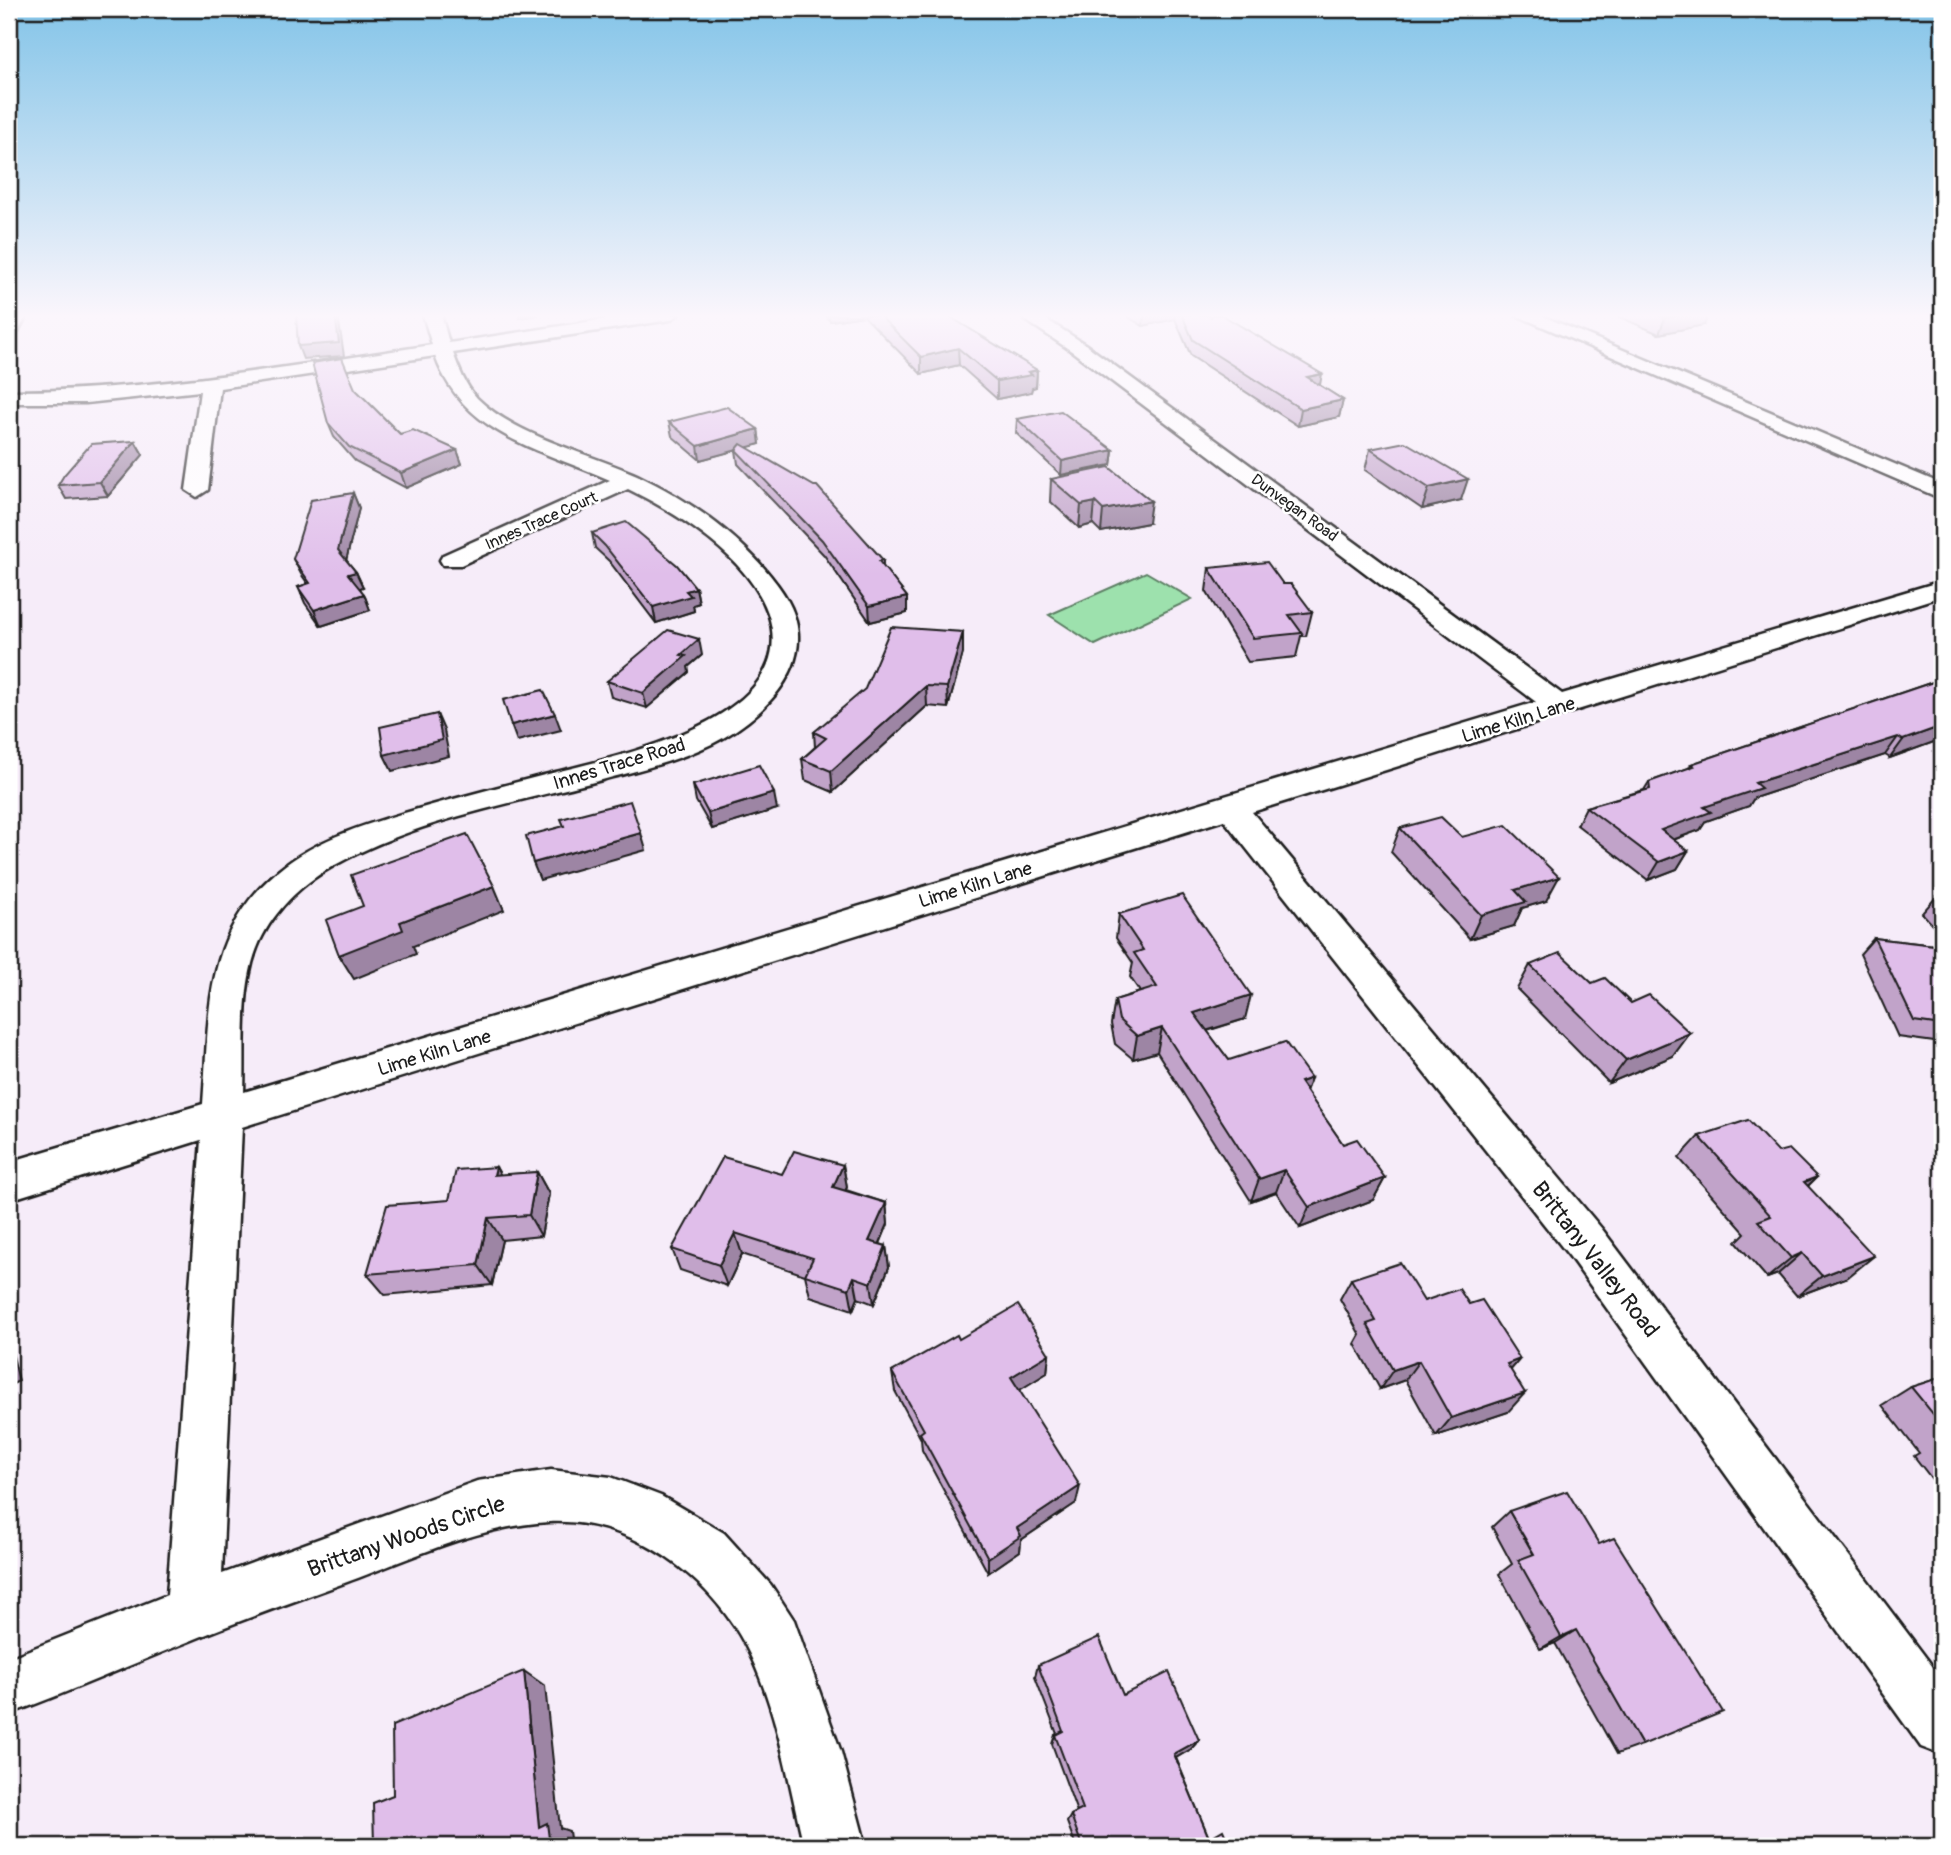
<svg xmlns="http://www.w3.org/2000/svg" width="1951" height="1855" font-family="Pangolin,sans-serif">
  <rect width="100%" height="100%" fill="#f6ecf9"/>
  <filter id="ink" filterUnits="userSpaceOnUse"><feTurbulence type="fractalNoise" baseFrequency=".0143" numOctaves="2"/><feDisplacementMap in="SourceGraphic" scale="14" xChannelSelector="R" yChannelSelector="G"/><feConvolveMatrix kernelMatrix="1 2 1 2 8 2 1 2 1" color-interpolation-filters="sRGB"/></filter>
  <g filter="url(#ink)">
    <polygon fill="#9de1ad" stroke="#5c7e64" stroke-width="2" points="1146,572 1192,599 1095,645 1049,615"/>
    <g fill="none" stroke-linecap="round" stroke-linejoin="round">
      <g stroke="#1c1c1c" stroke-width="5">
        <g id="minor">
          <polygon points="10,315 27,315 15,337 9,338"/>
          <path d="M423,315H441L449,343L633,315H678L670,320L453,353C459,369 465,385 477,398C515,436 588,453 637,475C685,498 729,528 764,568C781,588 797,609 798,635C800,680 758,718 723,738C686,759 643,769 602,780C514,803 416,820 335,865C306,881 279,905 263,935C239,979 246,1042 244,1092L1536,702L1073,352L1018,315H1039L1085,344L1562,694L1942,581V596L1252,812L1602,1229L1942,1679V1755L1921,1747L1570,1257L1224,820L242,1127L222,1574L477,1481L551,1470L611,1477L661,1496L724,1533L771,1585L794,1620L841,1752L866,1846H804C787,1776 774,1687 734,1626C695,1566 623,1518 549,1522C482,1526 420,1554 358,1578C302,1599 245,1618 190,1641C129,1665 70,1692 9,1714V1658L167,1595L201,1140L9,1200V1162L203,1104C210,1014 202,934 278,871C317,838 370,823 418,809C463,796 510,784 556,772C623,755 804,718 768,613C749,558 677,513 628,489L461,565H443L440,560L443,555L610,480C540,449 463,435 435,356L220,388L208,490L197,497L186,490L200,391L86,403H9V391C152,391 291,366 432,345Z"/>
          <polygon points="1516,315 1540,315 1942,484 1942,499"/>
        </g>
      </g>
      <use href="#minor" fill="#fff" fill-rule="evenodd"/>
    </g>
    <g fill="#c1a3c9" stroke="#1c1c1c" stroke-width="2">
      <polygon points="824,315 928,315 1037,370 1036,387 1032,388 1031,392 997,399 959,365 921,374 864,316 830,321"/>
      <polygon points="1125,315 1207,315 1343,400 1339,417 1298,426 1191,356 1175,319 1143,326"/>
      <polygon points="1615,315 1708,315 1704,325 1659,334"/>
      <polygon points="355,389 400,434 457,450 462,464 406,488 355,461 334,437 328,423"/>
      <polygon points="1017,419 1113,450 1111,465 1061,475 1016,433"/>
      <polygon points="669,422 758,429 760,444 746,447 883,560 883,567 907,597 907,613 870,622 824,555 738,464 736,450 700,460 672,436"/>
      <polygon points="135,441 143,455 108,496 66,499 58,485"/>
      <polygon points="1370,449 1461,500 1422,509 1365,470"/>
      <polygon points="1051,479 1148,523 1101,532 1093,524 1079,528 1050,501"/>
      <polygon points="353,493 359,508 346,560 356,572 363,587 359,588 364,594 370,610 321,626 305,603 298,587 308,584 301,574 293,559"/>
      <polygon points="592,533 696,588 699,603 693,605 694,611 656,623 609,561 595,548"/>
      <polygon points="1209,568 1283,584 1312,612 1306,636 1301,636 1296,657 1248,662 1206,591"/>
      <polygon points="963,632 963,653 948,708 927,706 833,792 805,780 802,759 815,747 814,732"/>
      <polygon points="702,655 688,667 689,672 647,708 611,697 607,681"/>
      <polygon points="1942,679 1942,739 1890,758 1885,755 1754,798 1749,806 1706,821 1700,830 1673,840 1688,851 1677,869 1648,880 1577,825 1586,807 1644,790 1649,782 1689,768 1691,764"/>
      <polygon points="693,785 777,809 712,829 696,801"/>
      <polygon points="1400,828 1462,837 1546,901 1522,908 1514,926 1470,939 1391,852"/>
      <polygon points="1937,896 1942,896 1942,935 1922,913"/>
      <polygon points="1119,914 1245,1019 1207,1031 1229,1060 1311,1078 1306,1091 1343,1144 1385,1178 1373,1200 1300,1228 1276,1192 1251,1201 1157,1052 1133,1059 1115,1044 1111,1024 1115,1000 1140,992 1130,977 1133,963 1116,938"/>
      <polygon points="1874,938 1942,946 1942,1043 1898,1037 1860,954"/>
      <polygon points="1530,965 1592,983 1690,1033 1673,1056 1609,1083 1517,989"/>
      <polygon points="1699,1136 1778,1152 1817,1177 1808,1186 1848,1277 1797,1296 1778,1274 1767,1278 1736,1242 1745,1233 1679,1158"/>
      <polygon points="843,1165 847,1187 846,1190 886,1203 888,1224 880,1244 886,1246 889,1267 874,1304 858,1298 853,1310 810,1296 805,1275 742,1254 727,1286 680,1270 672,1249 782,1174"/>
      <polygon points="496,1167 500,1175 537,1172 549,1194 541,1236 502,1240 492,1285 385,1295 367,1274 449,1200"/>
      <polygon points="1351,1279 1510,1370 1508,1412 1436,1436 1405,1380 1380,1389 1355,1344 1360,1335 1340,1299"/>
      <polygon points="959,1339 1049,1354 1047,1373 1019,1390 1076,1503 1021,1540 1020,1551 988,1573 922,1450 921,1439 895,1391 892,1372"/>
      <polygon points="1942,1377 1942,1492 1914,1456 1919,1453 1882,1405 1911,1387"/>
      <polygon points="1509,1511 1642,1745 1617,1754 1555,1643 1540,1649 1499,1574 1512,1564 1492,1527"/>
      <polygon points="1038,1665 1123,1695 1199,1740 1191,1749 1176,1758 1209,1838 1230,1846 1076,1846 1067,1822 1071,1815 1077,1812 1052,1744 1055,1735 1057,1734 1035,1677"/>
    </g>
    <g fill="#9d85a4" stroke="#1c1c1c" stroke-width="2">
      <polygon points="335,315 338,315 344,356 303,359 298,346"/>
      <polygon points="519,315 539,315 519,318"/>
      <polygon points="829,315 864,315 864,316 830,321"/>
      <polygon points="1144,315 1175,315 1175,319 1143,326"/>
      <polygon points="1680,315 1708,315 1704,325 1659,334 1665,318"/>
      <polygon points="958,348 959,365 921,374 921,357"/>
      <polygon points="1037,370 1036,387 1032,388 1031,392 997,399 997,381"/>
      <polygon points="1322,374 1319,390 1307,377"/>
      <polygon points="1343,400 1339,417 1298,426 1301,409"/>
      <polygon points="758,429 760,444 700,460 698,446"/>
      <polygon points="135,441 143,455 108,496 100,482"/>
      <polygon points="457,450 462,464 406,488 401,473"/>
      <polygon points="1113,450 1111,465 1061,475 1062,461"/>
      <polygon points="1468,479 1461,500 1422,509 1429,488"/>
      <polygon points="353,493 359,508 345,565 338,550"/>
      <polygon points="1151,501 1148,523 1101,532 1103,510"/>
      <polygon points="1095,502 1093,524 1079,528 1081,505"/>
      <polygon points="356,572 363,587 355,590 348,574"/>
      <polygon points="696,588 699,603 693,605 694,611 656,623 653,607 686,591"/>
      <polygon points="364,594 370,610 321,626 314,610"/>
      <polygon points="907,597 907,613 870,622 869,606"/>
      <polygon points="963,632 963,653 948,708 947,687"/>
      <polygon points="699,639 702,655 688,667 689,672 647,708 643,693 681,655"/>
      <polygon points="926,686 927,706 833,792 831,771"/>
      <polygon points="437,714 444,730 449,756 392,771 384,755"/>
      <polygon points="555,714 561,730 517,741 511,725"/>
      <polygon points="1942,726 1942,739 1890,758 1903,740"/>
      <polygon points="1898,737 1885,755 1754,798 1749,806 1706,821 1700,830 1650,848 1661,830 1704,807 1755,783"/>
      <polygon points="774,793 777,809 712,829 708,813"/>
      <polygon points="641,833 646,850 540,880 533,863"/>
      <polygon points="1688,851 1677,869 1648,880 1659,862"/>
      <polygon points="1559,877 1546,901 1522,908 1514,926 1470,939 1481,915 1515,890"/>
      <polygon points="494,886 504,910 413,946 416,954 354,979 339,955 400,922"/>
      <polygon points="1251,995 1245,1019 1189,1036 1194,1013"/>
      <polygon points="1162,1028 1157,1052 1133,1059 1137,1036"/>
      <polygon points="1690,1033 1673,1056 1609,1083 1626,1060"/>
      <polygon points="1311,1078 1302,1102 1300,1082"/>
      <polygon points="843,1165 847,1187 837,1208 833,1187"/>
      <polygon points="496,1167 509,1189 494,1175"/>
      <polygon points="1284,1170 1276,1192 1251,1201 1259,1179"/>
      <polygon points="537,1172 549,1194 541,1236 529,1215"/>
      <polygon points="1817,1177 1794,1199 1804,1182"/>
      <polygon points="1385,1178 1373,1200 1300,1228 1309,1207"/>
      <polygon points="886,1203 888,1224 872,1262 869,1241"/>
      <polygon points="488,1218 502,1240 492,1285 478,1265"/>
      <polygon points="735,1233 742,1254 727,1286 719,1265"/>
      <polygon points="886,1246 889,1267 874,1304 871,1283"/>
      <polygon points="1802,1253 1778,1274 1767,1278 1791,1258"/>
      <polygon points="1874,1256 1848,1277 1797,1296 1822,1276"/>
      <polygon points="854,1277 858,1298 853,1310 849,1289"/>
      <polygon points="9,1339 19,1381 9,1386"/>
      <polygon points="1049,1354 1047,1373 1010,1396 1011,1377"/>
      <polygon points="1520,1359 1504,1378 1507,1364"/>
      <polygon points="1419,1361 1405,1380 1380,1389 1393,1370"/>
      <polygon points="1525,1393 1508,1412 1436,1436 1451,1418"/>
      <polygon points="1080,1486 1076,1503 1021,1540 1020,1551 988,1573 988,1558 1017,1528"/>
      <polygon points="1576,1630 1555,1643 1540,1649 1561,1637"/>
      <polygon points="524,1671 545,1686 560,1828 569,1831 571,1846 550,1846 539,1827"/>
      <polygon points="1199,1740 1191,1749 1167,1763 1174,1754"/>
    </g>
    <g fill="#e0beea" stroke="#1c1c1c" stroke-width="2">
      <polygon points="296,315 335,315 339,343 298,346"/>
      <polygon points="879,315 928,315 929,317 931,315 947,315 1037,370 1028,372 1032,375 997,381 958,348 921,357"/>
      <polygon points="1182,315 1207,315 1211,317 1213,315 1222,315 1322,374 1307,377 1343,400 1301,409 1193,340"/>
      <polygon points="1659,315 1680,315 1665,318"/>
      <polygon points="342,358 355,389 400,434 413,430 457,450 401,473 349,447 328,423 312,363"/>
      <polygon points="727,407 758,429 698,446 669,422"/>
      <polygon points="1061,411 1113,450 1062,461 1017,419"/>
      <polygon points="135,441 100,482 58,485 64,475 91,444"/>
      <polygon points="1405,442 1468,479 1429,488 1370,449"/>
      <polygon points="741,444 814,486 817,486 883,560 879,561 907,597 869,606 822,540 736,450"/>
      <polygon points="1109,467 1151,501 1103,510 1095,502 1081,505 1051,479"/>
      <polygon points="353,493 338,550 356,572 348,574 364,594 314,610 298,587 310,583 293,559 311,500"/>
      <polygon points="626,522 677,565 696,588 686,591 691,596 653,607 605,546 592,533"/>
      <polygon points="1267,562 1283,584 1291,584 1312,612 1289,615 1302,633 1253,638 1209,568"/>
      <polygon points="891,627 963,632 947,687 926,686 831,771 802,759 826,738 814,732 865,689"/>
      <polygon points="668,630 699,639 681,655 686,656 643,693 607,681"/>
      <polygon points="1942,679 1942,726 1903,740 1898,737 1755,783 1761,788 1704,807 1711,812 1661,830 1688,851 1659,862 1586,807 1650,789 1649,782 1694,766 1691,764"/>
      <polygon points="543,690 555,714 511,725 503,700"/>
      <polygon points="437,714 442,740 384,755 380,727"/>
      <polygon points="759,765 774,793 708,813 693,785"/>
      <polygon points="630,801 641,833 533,863 526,836 564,826 561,819"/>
      <polygon points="1441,817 1462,837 1506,825 1559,877 1515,890 1526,902 1481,915 1400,828"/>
      <polygon points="467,834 494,886 400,922 403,930 339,955 326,920 363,906 351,875"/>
      <polygon points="1182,895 1251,995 1194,1013 1229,1060 1285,1042 1311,1078 1300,1082 1343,1144 1357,1139 1385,1178 1309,1207 1284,1170 1259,1179 1162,1028 1137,1036 1119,1020 1115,1000 1157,987 1134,953 1143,950 1119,914"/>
      <polygon points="1937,896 1942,896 1942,903"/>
      <polygon points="1874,938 1942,946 1942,1025 1914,1021"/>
      <polygon points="1560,953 1592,983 1605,978 1631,1003 1649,995 1690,1033 1626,1060 1530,965"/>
      <polygon points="1748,1120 1778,1152 1789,1149 1817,1177 1804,1182 1874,1256 1822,1276 1802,1253 1791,1258 1758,1221 1771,1216 1699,1136"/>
      <polygon points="794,1151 843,1165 833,1187 886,1203 869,1241 886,1246 871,1283 854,1277 849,1289 805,1275 813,1258 735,1233 719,1265 672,1249 723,1157 782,1174"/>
      <polygon points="496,1167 494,1175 537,1172 529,1215 488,1218 478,1265 367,1274 387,1205 449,1200 456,1170"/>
      <polygon points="1400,1263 1424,1301 1459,1289 1469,1304 1482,1300 1520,1359 1507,1364 1525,1393 1451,1418 1419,1361 1393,1370 1367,1324 1376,1321 1351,1279"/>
      <polygon points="1018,1305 1049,1354 1011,1377 1080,1486 1017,1528 1021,1536 988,1558 920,1433 924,1430 892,1372 957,1335 959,1339"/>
      <polygon points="1942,1377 1942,1425 1911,1387"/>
      <polygon points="1567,1491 1599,1544 1614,1538 1723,1712 1642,1745 1576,1630 1561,1637 1518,1560 1534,1554 1509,1511"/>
      <polygon points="1099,1637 1123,1695 1169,1672 1199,1740 1174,1754 1209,1838 1223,1830 1230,1846 1082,1846 1071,1815 1083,1809 1055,1735 1063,1731 1038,1665"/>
      <polygon points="524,1671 539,1827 547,1823 550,1846 374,1846 373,1803 393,1795 392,1726"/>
    </g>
  </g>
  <linearGradient id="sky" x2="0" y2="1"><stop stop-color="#83c4e8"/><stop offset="0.55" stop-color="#fbf6fc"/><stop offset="1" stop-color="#fbf6fc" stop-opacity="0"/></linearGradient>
  <rect width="1951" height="575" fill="url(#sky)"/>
  <g text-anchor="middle" stroke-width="5" stroke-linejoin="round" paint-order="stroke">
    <g font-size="16" fill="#1c1c1c" stroke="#fff">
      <text transform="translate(1295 507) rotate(36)" y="6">Dunvegan Road</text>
      <text transform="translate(541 520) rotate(-24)" y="6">Innes Trace Court</text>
    </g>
    <g font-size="19" fill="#1c1c1c" stroke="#fff">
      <text transform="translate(1518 719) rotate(-17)" y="7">Lime Kiln Lane</text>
      <text transform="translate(619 763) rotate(-17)" y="7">Innes Trace Road</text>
      <text transform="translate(975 884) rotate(-17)" y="7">Lime Kiln Lane</text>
      <text transform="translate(434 1052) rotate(-17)" y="7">Lime Kiln Lane</text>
    </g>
    <g font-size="23" fill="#1c1c1c" stroke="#fff">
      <text transform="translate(1596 1259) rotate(52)" y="8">Brittany Valley Road</text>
      <text transform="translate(406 1536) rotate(-19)" y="8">Brittany Woods Circle</text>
    </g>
  </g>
  <rect width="1951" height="1855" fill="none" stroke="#fff" stroke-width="35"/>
  <rect x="18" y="18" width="1916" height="1820" fill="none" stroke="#1c1c1c" stroke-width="2.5" filter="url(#ink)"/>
</svg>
